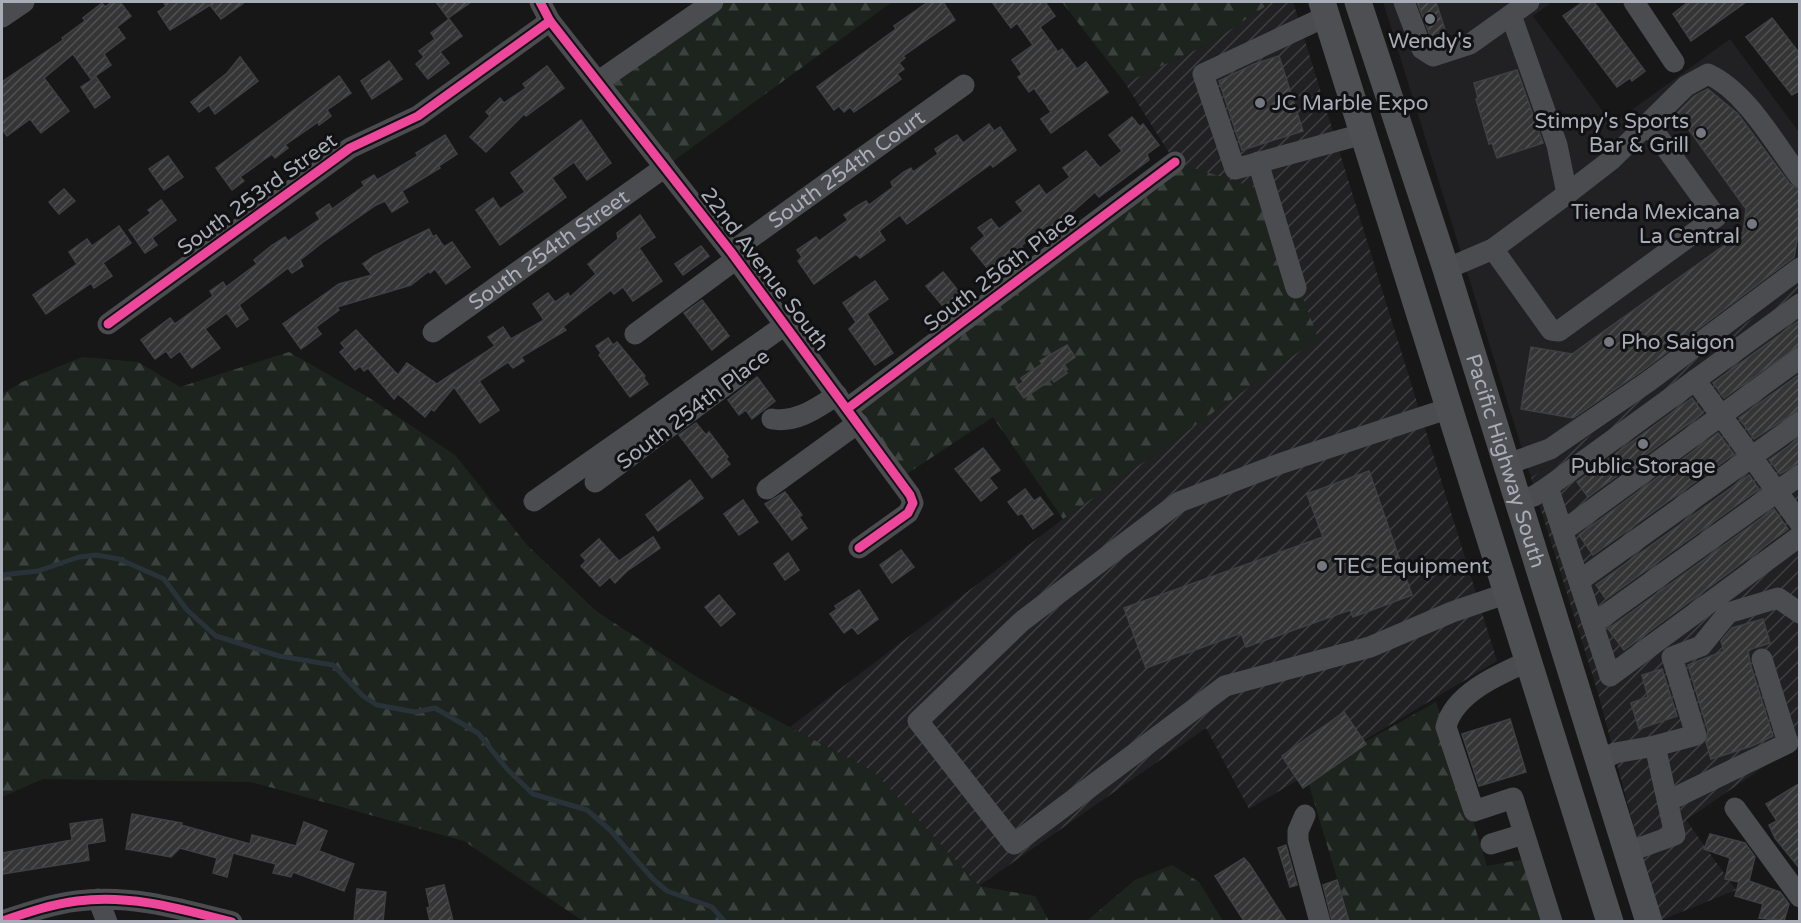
<svg xmlns="http://www.w3.org/2000/svg" width="1801" height="923" font-family="'Varela Round',sans-serif">
  <defs>
    <pattern id="industrial-furrows" width="10" height="10" patternUnits="userSpaceOnUse" patternTransform="scale(1.5)"><rect width="10" height="10" fill="#212123"/><path d="M-1 1l2-2M0 10L10 0M9 11l2-2" fill="none" stroke="#3e3f41"/></pattern>
    <pattern id="forest-firs" width="22" height="20" patternUnits="userSpaceOnUse" patternTransform="scale(1.5)"><rect width="22" height="20" fill="#1d241e"/><path d="M5 1l3.5 6h-7zM16 11l3.5 6h-7z" fill="#3b413d"/></pattern>
    <pattern id="building-hatch" width="6" height="6" patternUnits="userSpaceOnUse" patternTransform="scale(1.5)"><rect width="6" height="6" fill="#353536"/><path d="M-1 1l2-2M0 6l6-6M5 7l2-2" fill="none" stroke="#4f5051"/></pattern>
  </defs>
  <rect width="100%" height="100%" fill="#171717"/>
  <polygon fill="#212123" points="1383,2 1552,2 1533,16 1612,124 1730,39 1799,132 1799,285 1531,478"/>
  <g fill="url(#industrial-furrows)">
    <polygon points="1272,2 1293,2 1497,661 1249,809 1206,728 979,886 874,772 790,727 1063,519 1318,338 1175,162 1125,83 1210,43"/>
    <polygon points="1799,285 1799,743 1686,820 1736,890 1659,921 1598,693 1531,478"/>
  </g>
  <g fill="url(#forest-firs)">
    <polygon points="713,2 892,2 665,167 599,81"/>
    <polygon points="1062,2 1272,2 1210,43 1125,83"/>
    <polygon points="1175,162 1262,190 1318,338 1063,519 993,417 899,479 847,409"/>
    <polygon points="289,352 371,399 455,455 527,545 596,611 700,679 874,772 979,886 1035,896 1049,921 583,921 464,841 251,782 43,779 2,797 2,394 22,382 82,357 138,362 180,387"/>
    <polygon points="1436,702 1487,866 1525,859 1546,921 1350,921 1306,775"/>
    <polygon points="1172,865 1199,882 1223,921 1087,921 1135,880"/>
  </g>
  <g fill="none" stroke-linecap="round" stroke-linejoin="round">
    <polyline stroke="#2a3239" stroke-width="5" points="2,575 38,571 79,557 96,555 119,559 164,579 187,610 216,636 279,656 333,665 363,696 377,705 415,712 435,708 478,733 507,769 533,794 587,810 610,830 653,879 667,891 712,907 725,922"/>
  </g>
  <g fill="url(#building-hatch)" stroke="#3f4043" stroke-width="1.5">
    <polygon points="112,2 120,2 131,16 117,27 125,38 104,54 111,65 91,79 73,54 44,78 69,111 41,133 30,119 7,136 2,129 2,82 63,40 62,38 85,21 83,18 102,3 105,7"/>
    <polygon points="163,2 245,2 221,19 210,5 170,30 158,12 166,6"/>
    <polygon points="436,2 471,2 448,18"/>
    <polygon points="928,2 943,2 955,20 903,56 905,58 899,63 904,69 897,74 901,79 854,112 850,107 844,112 839,106 834,110 817,87 896,29 894,26"/>
    <polygon points="992,2 1045,2 1055,16 1040,27 1058,52 1062,49 1077,69 1086,62 1108,92 1051,133 1041,119 1051,112 1034,88 1029,92 1018,77 1022,74 1012,60 1033,45 1017,23 1011,28"/>
    <polygon points="1417,2 1436,2 1447,36 1432,40"/>
    <polygon points="1583,2 1594,2 1645,71 1632,81 1630,78 1617,87 1563,16"/>
    <polygon points="1688,2 1746,2 1691,41 1673,14"/>
    <polygon points="1772,18 1800,54 1800,90 1792,95 1746,37"/>
    <polygon points="449,19 462,36 440,52 449,63 428,79 416,64 424,57 419,51 435,39 431,33"/>
    <polygon points="1279,56 1303,131 1242,150 1219,81 1254,64"/>
    <polygon points="240,57 258,81 215,114 209,105 199,112 191,102 227,73"/>
    <polygon points="389,61 402,79 372,99 361,81"/>
    <polygon points="547,66 564,88 526,116 524,114 486,152 470,137 490,116 486,112 500,98 504,103 526,88 523,84"/>
    <polygon points="1517,70 1543,143 1497,158 1492,143 1489,144 1476,99 1478,98 1474,83"/>
    <polygon points="339,76 351,93 327,110 331,116 319,125 318,122 285,145 288,148 275,158 272,154 240,177 244,181 232,190 216,168"/>
    <polygon points="96,77 110,97 95,108 81,87"/>
    <polygon points="1708,89 1738,114 1790,184 1800,189 1800,224 1794,257 1642,371 1573,418 1521,409 1531,347 1572,354 1743,232 1746,209 1677,113 1694,96"/>
    <polygon points="1132,117 1140,127 1143,124 1159,145 1147,154 1149,160 1099,197 1095,192 1051,231 1047,226 1021,246 1023,248 1004,265 999,261 988,269 971,248 985,236 978,228 991,219 999,229 1023,211 1016,202 1039,185 1046,195 1070,177 1063,168 1086,151 1100,168 1122,151 1109,135"/>
    <polygon points="581,120 611,163 587,180 574,162 552,178 566,197 500,245 476,210 493,198 500,209 525,192 511,173"/>
    <polygon points="989,124 994,131 1000,127 1016,150 993,167 991,164 907,224 900,215 879,231 885,240 860,258 856,254 814,284 798,261 802,257 797,250 816,237 819,241 848,220 844,215 859,205 866,201 869,205 893,187 891,182 904,172 911,168 913,172 938,154 935,149 950,139 957,135 963,143"/>
    <polygon points="445,135 457,154 439,166 440,168 402,191 408,202 392,212 385,201 376,205 323,242 300,260 303,266 292,273 288,268 239,305 248,319 237,327 227,313 205,329 220,348 192,368 180,351 171,358 166,351 155,359 141,340 170,318 175,324 213,296 210,291 223,282 226,287 257,264 254,260 271,246 285,237 288,241 320,219 316,213 329,204 332,209 364,186 362,182 374,175 377,180 418,156 416,153"/>
    <polygon points="168,156 183,177 164,190 149,169"/>
    <polygon points="64,189 75,201 59,214 49,202"/>
    <polygon points="161,200 176,220 152,238 157,245 145,253 129,230 151,213 148,210"/>
    <polygon points="640,215 655,237 639,248 662,281 633,301 623,287 614,294 611,290 569,322 563,327 566,330 521,357 524,361 513,368 508,362 479,381 499,410 480,423 454,387 434,411 431,409 425,417 398,394 394,399 368,368 364,371 360,366 355,370 340,352 345,348 341,343 356,330 398,375 407,363 437,384 495,346 488,337 503,327 511,339 544,320 533,304 548,293 555,302 568,293 570,297 596,274 588,264 618,239 617,233"/>
    <polygon points="119,226 131,243 103,263 112,276 94,288 91,283 46,314 33,295 77,264 69,252 87,239 92,246"/>
    <polygon points="429,229 433,237 436,235 444,247 452,242 470,267 446,284 435,269 430,273 429,271 411,285 337,307 339,310 316,327 321,334 301,349 283,324 339,284 372,275 363,264 374,256"/>
    <polygon points="701,246 709,256 683,275 675,264"/>
    <polygon points="943,272 964,298 949,309 944,304 942,305 926,286"/>
    <polygon points="875,281 888,299 867,314 893,353 875,365 849,329 856,322 843,303"/>
    <polygon points="702,300 729,336 712,350 684,313"/>
    <polygon points="1800,320 1800,345 1724,398 1713,383"/>
    <polygon points="608,338 613,345 617,342 645,376 643,377 648,384 630,397 599,355 601,353 596,346"/>
    <polygon points="1067,345 1075,357 1062,366 1067,373 1054,382 1052,379 1024,398 1016,387 1023,382 1021,378 1042,364 1040,361"/>
    <polygon points="1800,374 1800,409 1754,439 1739,418"/>
    <polygon points="757,377 775,401 752,419 746,410 739,415 728,400"/>
    <polygon points="1692,398 1703,413 1588,497 1577,482"/>
    <polygon points="696,423 706,435 709,432 728,457 726,459 730,464 712,478 679,435"/>
    <polygon points="1718,433 1734,454 1593,555 1579,535"/>
    <polygon points="1800,438 1800,462 1780,474 1769,460"/>
    <polygon points="983,448 1000,470 989,478 997,488 981,501 955,469"/>
    <polygon points="1369,471 1412,595 1353,617 1350,610 1246,647 1241,633 1146,668 1124,608 1323,537 1307,494"/>
    <polygon points="1749,475 1759,489 1606,599 1596,585"/>
    <polygon points="690,480 703,498 658,531 646,515"/>
    <polygon points="1025,489 1034,501 1040,497 1053,514 1033,529 1022,513 1018,515 1008,502"/>
    <polygon points="785,492 802,515 799,517 807,528 792,540 765,504"/>
    <polygon points="743,500 758,522 739,535 724,514"/>
    <polygon points="1774,509 1788,529 1624,650 1608,629"/>
    <polygon points="653,537 660,548 627,571 615,583 610,577 600,586 581,566 586,561 581,555 599,539 619,561"/>
    <polygon points="901,550 914,567 892,583 880,565"/>
    <polygon points="788,553 799,570 785,580 774,564"/>
    <polygon points="859,590 878,619 858,634 852,627 844,633 830,614 837,609 835,606"/>
    <polygon points="719,595 735,614 721,626 705,607"/>
    <polygon points="1763,619 1770,643 1748,650 1750,663 1773,736 1752,746 1711,759 1706,742 1708,731 1688,665 1724,651 1721,641 1732,628"/>
    <polygon points="1662,669 1677,716 1639,729 1631,703 1648,697 1642,675"/>
    <polygon points="1344,712 1366,744 1303,788 1282,756"/>
    <polygon points="1510,719 1526,772 1479,786 1462,734"/>
    <polygon points="1800,783 1800,869 1775,838 1769,825 1777,821 1766,804"/>
    <polygon points="132,814 182,823 181,825 250,844 252,835 296,846 304,822 327,831 319,851 354,864 344,891 293,872 291,877 273,873 276,864 233,853 227,877 213,873 217,858 180,848 171,857 126,849"/>
    <polygon points="102,819 105,841 87,844 89,860 2,874 2,853 72,840 70,824"/>
    <polygon points="1710,834 1745,843 1755,857 1749,881 1780,892 1789,904 1784,921 1759,918 1763,904 1735,896 1739,882 1725,879 1730,858 1704,849"/>
    <polygon points="1286,845 1297,885 1290,887 1278,848"/>
    <polygon points="1244,858 1250,865 1286,921 1244,921 1215,876"/>
    <polygon points="1337,880 1349,921 1332,921 1323,885"/>
    <polygon points="444,885 453,921 430,921 427,908 430,907 426,889"/>
    <polygon points="357,889 386,892 383,921 354,921"/>
  </g>
  <g fill="none" stroke-linecap="round" stroke-linejoin="round">
    <g stroke="#4b4c50" stroke-width="21">
      <polyline points="540,2 550,21 731,252 910,495 913,503 908,513 859,548"/>
      <polyline points="1404,2 1422,49 1433,56 1470,44 1529,2"/>
      <polyline points="1634,2 1674,62"/>
      <polyline points="1511,15 1557,145 1567,194"/>
      <polyline points="1327,16 1203,74 1235,169 1363,134"/>
      <polyline points="2,17 24,2"/>
      <polyline points="599,81 713,2"/>
      <polyline points="1258,162 1296,288"/>
      <polyline points="1493,249 1551,330 1559,331 1716,217 1648,123"/>
      <path id="s1" d="M731,252L964,85"/>
      <path d="M1446,269L1493,249L1567,194L1611,160L1686,86L1708,74C1746,91 1775,144 1800,177"/>
      <polyline points="108,324 350,148 418,116 550,21"/>
      <path id="s2" d="M433,332L665,167"/>
      <polyline points="635,334 736,259"/>
      <polyline points="1695,380 1800,523"/>
      <polyline points="1450,408 1282,463 1179,502 1021,622 918,721 1014,844 1225,686 1370,647 1452,612 1508,593"/>
      <polyline points="847,409 1175,162"/>
      <path d="M772,419C797,423 817,408 837,395"/>
      <polyline points="1505,465 1550,449 1649,381 1800,268"/>
      <polyline points="595,482 739,375"/>
      <polyline points="1548,487 1610,676 1800,536"/>
      <polyline points="767,489 858,423"/>
      <polyline points="534,501 785,325"/>
      <polyline points="1517,501 1534,496 1548,487 1800,304"/>
      <polyline points="1563,531 1800,358"/>
      <polyline points="1579,581 1800,422"/>
      <polyline points="1593,624 1800,475"/>
      <path d="M1529,661C1500,674 1454,693 1446,727L1474,811L1513,798L1552,922"/>
      <polyline points="1655,746 1696,735 1672,657 1701,646 1728,613 1778,598 1800,613"/>
      <polyline points="1599,761 1615,753 1655,746 1675,835 1628,852"/>
      <polyline points="1668,801 1788,743 1762,659"/>
      <polyline points="1735,808 1800,897"/>
      <polyline points="1305,815 1298,831 1298,841 1320,922"/>
      <polyline points="1491,844 1524,834"/>
      <polyline points="98,899 107,922"/>
      <path d="M2,921C26,913 52,904 77,901C131,894 181,909 232,922"/>
    </g>
    <g stroke="#4d4f52" stroke-width="27">
      <polyline points="1322,2 1610,922"/>
      <path id="s3" d="M1358,2L1446,269L1649,922"/>
    </g>
    <g stroke="#111113" stroke-width="13">
      <g id="cycleway">
        <polyline points="540,2 550,21 731,252 910,495 913,503 908,513 859,548"/>
        <polyline points="108,324 350,148 418,116 550,21"/>
        <polyline points="847,409 1175,162"/>
        <path d="M2,921C26,913 52,904 77,901C131,894 181,909 232,922"/>
      </g>
    </g>
    <use href="#cycleway" stroke="#ed469a" stroke-width="9"/>
  </g>
  <g fill="#757880" stroke="#111113" stroke-width="2">
    <circle cx="1430" cy="19" r="6"/>
    <circle cx="1260" cy="103" r="6"/>
    <circle cx="1701" cy="133" r="6"/>
    <circle cx="1752" cy="224" r="6"/>
    <circle cx="1609" cy="342" r="6"/>
    <circle cx="1643" cy="444" r="6"/>
    <circle cx="1322" cy="566" r="6"/>
  </g>
  <g text-anchor="middle" stroke-width="6" stroke-linejoin="round" paint-order="stroke">
    <g font-size="21" fill="#a8adb8" stroke="#111113" text-anchor="start">
      <text x="1430" y="48" text-anchor="middle">Wendy's</text>
      <text x="1272" y="110">JC Marble Expo</text>
      <text x="1689" y="128" text-anchor="end">Stimpy's Sports<tspan x="1689" dy="24">Bar &amp; Grill</tspan></text>
      <text x="1740" y="219" text-anchor="end">Tienda Mexicana<tspan x="1740" dy="24">La Central</tspan></text>
      <text x="1621" y="349">Pho Saigon</text>
      <text x="1643" y="473" text-anchor="middle">Public Storage</text>
      <text x="1334" y="573">TEC Equipment</text>
    </g>
    <g font-size="21" fill="#a8adb8" stroke="#111113">
      <text dy="7" stroke="none"><textPath href="#s1" startOffset="142">South 254th Court</textPath></text>
      <text transform="translate(257 194) rotate(-36)" y="7">South 253rd Street</text>
      <text dy="7" stroke="none"><textPath href="#s2" startOffset="142">South 254th Street</textPath></text>
      <text transform="translate(765 269) rotate(53)" y="7">22nd Avenue South</text>
      <text transform="translate(1000 271) rotate(-37)" y="7">South 256th Place</text>
      <text transform="translate(693 409) rotate(-37)" y="7">South 254th Place</text>
      <text dy="7" stroke="none"><textPath href="#s3" startOffset="482">Pacific Highway South</textPath></text>
    </g>
  </g>
  <rect width="1801" height="923" fill="none" stroke="#a8adb8" stroke-width="6"/>
</svg>
